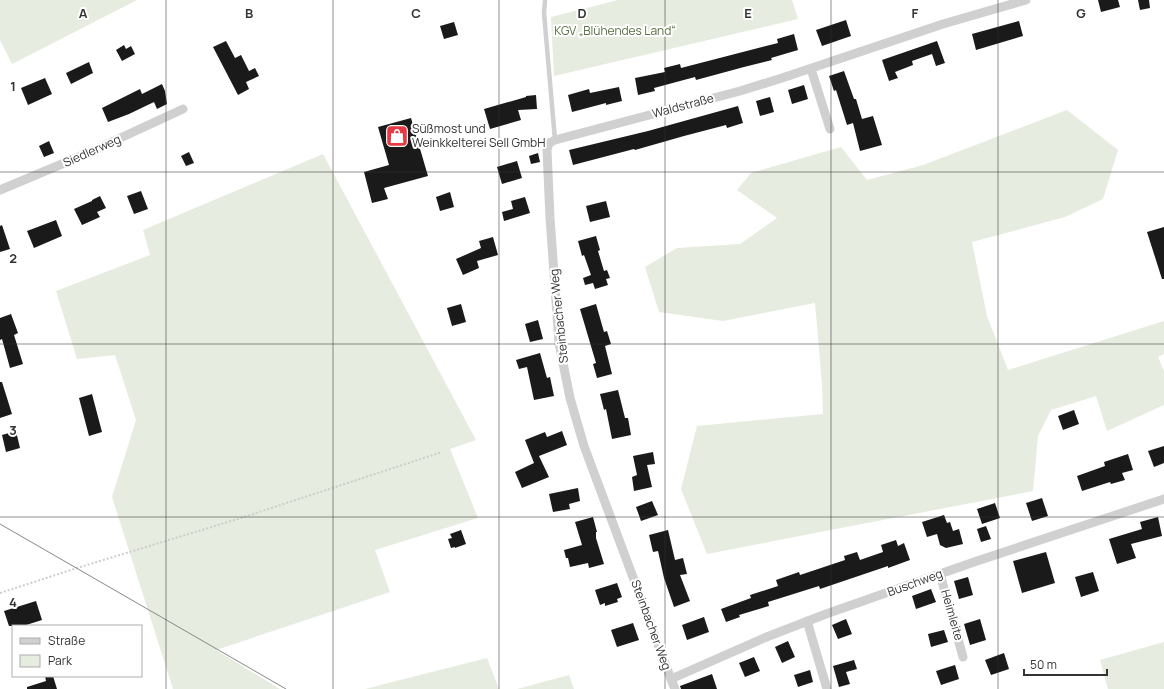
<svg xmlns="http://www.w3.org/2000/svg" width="1164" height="689" font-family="Manrope,sans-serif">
  <rect width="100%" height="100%" fill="#fff"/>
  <g fill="#e6ecdf">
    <polygon points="0,0 137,0 12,64 0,40"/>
    <polygon points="618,0 792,0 798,19 554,76 551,17"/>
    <polygon points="1067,110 1118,150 1103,199 1065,217 972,242 987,316 1008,370 1164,321 1164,354 1158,357 1164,371 1164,405 1107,431 1096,396 1051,410 1038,436 1033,491 707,554 681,489 697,426 823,414 822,384 815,303 723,321 659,312 645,267 677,248 740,244 777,218 737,190 751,173 841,147 867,180 923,165"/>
    <polygon points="323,154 476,440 450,449 478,518 375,550 390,592 216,650 280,689 173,689 112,497 136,420 115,355 77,359 56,291 150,255 143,230"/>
    <polygon points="1164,642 1164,689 1108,689 1100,660"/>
    <polygon points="487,658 499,689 365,689"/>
    <polygon points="569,675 574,689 517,689"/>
  </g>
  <g fill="#1a1a1a">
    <polygon points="1098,0 1118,0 1120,7 1101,12"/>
    <polygon points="1138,0 1149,0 1150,8 1140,10"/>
    <polygon points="846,20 851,36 822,46 816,30"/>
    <polygon points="1019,21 1023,36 976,50 972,34"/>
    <polygon points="454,22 458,35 444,39 440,26"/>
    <polygon points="794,34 798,50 771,58 772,60 744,67 696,80 695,77 654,88 655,91 638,95 635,78 665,72 664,68 680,64 681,68 778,43 777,39"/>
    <polygon points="226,41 235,58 241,55 249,71 255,68 259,76 246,82 249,89 238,95 213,47"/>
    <polygon points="937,41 945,63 936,66 932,54 912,61 913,65 895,72 898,78 889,81 882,60"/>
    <polygon points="124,45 126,49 131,46 135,54 122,61 116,50"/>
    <polygon points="89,62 93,73 71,84 66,73"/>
    <polygon points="844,71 854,99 856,99 862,119 873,116 882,145 860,151 853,123 847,125 836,90 834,91 829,76"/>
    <polygon points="45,78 52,94 28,105 21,88"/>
    <polygon points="162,84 165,91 167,104 157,109 154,102 129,114 108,122 102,108 140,89 142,94"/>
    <polygon points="804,85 808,99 792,104 788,90"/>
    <polygon points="619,87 622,101 606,105 606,103 572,112 568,95 589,89 590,93"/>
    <polygon points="536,95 537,109 518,110 521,120 490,129 484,109 526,97 526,96"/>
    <polygon points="770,97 774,112 760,116 756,101"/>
    <polygon points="738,106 743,123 727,128 726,125 684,136 635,150 634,149 573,165 569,150 648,131"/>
    <polygon points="411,118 428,176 384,188 388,199 372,203 364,172 389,165 378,127"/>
    <polygon points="49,141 54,153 44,157 39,146"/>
    <polygon points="189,152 194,163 186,166 181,156"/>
    <polygon points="538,153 540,162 531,164 529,156"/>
    <polygon points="517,161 522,178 502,184 497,167"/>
    <polygon points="141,191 148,209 134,214 127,196"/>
    <polygon points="450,192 454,207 440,211 436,197"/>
    <polygon points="100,196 106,208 97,212 100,217 82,225 74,209 92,201 92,200"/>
    <polygon points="525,197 530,213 504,221 502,212 513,209 511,201"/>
    <polygon points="606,201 610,217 590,222 586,206"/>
    <polygon points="56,220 62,236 34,248 27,231"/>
    <polygon points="2,225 10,249 0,252 0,226"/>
    <polygon points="1164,227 1164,279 1162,279 1147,232"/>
    <polygon points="596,236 600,250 598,251 604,271 607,270 610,278 606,279 608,285 595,289 593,283 585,285 583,278 591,275 584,255 582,256 578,241"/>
    <polygon points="493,237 498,255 477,261 479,268 463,275 456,259 481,248 479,241"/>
    <polygon points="461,304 466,322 452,326 447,308"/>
    <polygon points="596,304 604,332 607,331 611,344 605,346 612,374 597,378 593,364 596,363 580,309"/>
    <polygon points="11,314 18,333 14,335 23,364 10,368 2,339 0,340 0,318"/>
    <polygon points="538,320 543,339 530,342 525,324"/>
    <polygon points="540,353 547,378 550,377 554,396 534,400 527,367 519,369 516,360"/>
    <polygon points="0,382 2,382 12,414 0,418"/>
    <polygon points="618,390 625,418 628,418 631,435 612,439 606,409 604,410 600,394"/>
    <polygon points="92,394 102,432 89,436 79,398"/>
    <polygon points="1074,410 1079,424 1063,430 1058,416"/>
    <polygon points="16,431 20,448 6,452 2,435"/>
    <polygon points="562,431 567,445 539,456 549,477 522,488 515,472 534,463 525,440 545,432 547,437"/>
    <polygon points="1164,446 1164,463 1154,467 1148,451"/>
    <polygon points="653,452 655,464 647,465 652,487 634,491 632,477 637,475 633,456"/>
    <polygon points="1128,454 1133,470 1122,473 1125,480 1111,484 1110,482 1082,491 1077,476 1105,466 1104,462"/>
    <polygon points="578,488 580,501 569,504 570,509 553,512 549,494"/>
    <polygon points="1042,498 1048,516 1032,521 1026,503"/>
    <polygon points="652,501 658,515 641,521 636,507"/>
    <polygon points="995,503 1000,518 982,524 977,509"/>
    <polygon points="944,515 947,523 950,522 953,531 959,529 963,544 946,548 940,545 937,534 927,537 922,522"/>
    <polygon points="593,517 597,532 596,532 596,538 604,564 589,568 588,563 570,567 568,558 566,558 564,550 582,545 575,522"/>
    <polygon points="1158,517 1162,536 1131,544 1136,558 1117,564 1109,539 1142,529 1140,522"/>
    <polygon points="986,526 991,539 981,542 977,529"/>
    <polygon points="461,530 466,544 455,548 455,547 451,548 448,539 452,538 450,534"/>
    <polygon points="668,530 675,560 683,558 687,574 680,575 690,601 674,607 664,578 658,551 653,552 649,535"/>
    <polygon points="896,540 898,546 904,543 910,560 888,568 888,566 820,589 819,586 768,602 769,606 739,615 740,617 726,622 721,609 751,598 750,595 778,586 776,580 799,572 800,575 845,560 844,556 857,552 860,560 883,552 881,545"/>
    <polygon points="1046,552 1055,583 1022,593 1013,561"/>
    <polygon points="1093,572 1099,591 1081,597 1075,577"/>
    <polygon points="968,577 973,595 959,599 954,581"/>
    <polygon points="617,583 622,597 617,599 618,602 605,606 605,603 600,605 595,590"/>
    <polygon points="931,589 936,602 916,609 912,596"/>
    <polygon points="36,601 42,620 23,626 9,626 4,611"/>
    <polygon points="704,617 709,632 687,640 682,625"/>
    <polygon points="846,619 852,634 838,639 832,625"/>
    <polygon points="980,619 986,640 970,645 964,624"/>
    <polygon points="633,623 639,640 617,647 611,630"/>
    <polygon points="944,630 948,642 931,647 928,634"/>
    <polygon points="788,641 795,657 782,663 775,647"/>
    <polygon points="1004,653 1009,669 991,675 985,660"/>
    <polygon points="754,657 760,671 745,677 739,663"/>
    <polygon points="854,660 857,669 846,672 850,684 839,687 833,666"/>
    <polygon points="955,665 959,679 941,685 936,671"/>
    <polygon points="810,670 813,682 798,687 794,675"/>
    <polygon points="712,674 717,689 681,689 680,686"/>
    <polygon points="45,676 53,676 57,689 27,689 27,687 46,681"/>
  </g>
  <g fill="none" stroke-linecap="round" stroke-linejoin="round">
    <polyline stroke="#cdcdcd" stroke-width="2" stroke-dasharray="2 2" stroke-linecap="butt" points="0,593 77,568 241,518 442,452"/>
    <polyline stroke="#d0d0d0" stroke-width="4.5" points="545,0 544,13 555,140"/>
    <g stroke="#d0d0d0" stroke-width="9">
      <polyline points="811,69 830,129"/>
      <polyline points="0,190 88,153 183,109"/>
      <polyline points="940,574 963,657"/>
      <polyline points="807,621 827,689"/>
      <polyline points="671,679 764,638 826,614 974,562 1164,499"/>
      <polyline points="675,689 671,679 584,446 570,398 559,343 550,218 547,150 549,143 555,140 740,91 782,78 943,24 1026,0"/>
    </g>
    <polyline stroke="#888" stroke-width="1" points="0,524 286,689"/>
  </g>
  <path fill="none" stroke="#333" stroke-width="1" stroke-opacity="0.55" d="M166,0V689M333,0V689M499,0V689M665,0V689M831,0V689M998,0V689M0,172H1164M0,344H1164M0,517H1164"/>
  <defs>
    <g id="shop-square" transform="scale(1.15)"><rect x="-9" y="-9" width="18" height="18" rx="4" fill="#e63946" stroke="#fff"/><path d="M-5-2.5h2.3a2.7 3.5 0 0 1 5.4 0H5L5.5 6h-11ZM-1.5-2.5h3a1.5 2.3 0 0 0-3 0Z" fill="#fff"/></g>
  </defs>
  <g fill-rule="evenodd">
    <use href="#shop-square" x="397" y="136"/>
  </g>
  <g text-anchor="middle" stroke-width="4" stroke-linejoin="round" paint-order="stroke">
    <g font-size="12" fill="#56703f" stroke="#fff">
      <text x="615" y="35">KGV „Blühendes Land“</text>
    </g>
    <g font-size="12" fill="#333" stroke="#fff">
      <text transform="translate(683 106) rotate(-15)" y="4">Waldstraße</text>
      <text transform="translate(92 151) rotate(-24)" y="4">Siedlerweg</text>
      <text transform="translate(559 316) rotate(-96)" y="4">Steinbacher Weg</text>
      <text transform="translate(915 583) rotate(-20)" y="4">Buschweg</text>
      <text transform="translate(952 615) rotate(74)" y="4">Heimleite</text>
      <text transform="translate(651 625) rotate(70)" y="4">Steinbacher Weg</text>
    </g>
    <g font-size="12" fill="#333" stroke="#fff" text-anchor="start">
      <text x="412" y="133">Süßmost und<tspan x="412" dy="14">Weinkkelterei Sell GmbH</tspan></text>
    </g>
  </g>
  <g font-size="13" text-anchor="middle" font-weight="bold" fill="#333" stroke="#fff" stroke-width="4" stroke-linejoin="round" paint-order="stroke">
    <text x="83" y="18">A</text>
    <text x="249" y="18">B</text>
    <text x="416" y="18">C</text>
    <text x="582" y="18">D</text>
    <text x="748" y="18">E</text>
    <text x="915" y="18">F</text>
    <text x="1081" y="18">G</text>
    <text x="13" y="91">1</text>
    <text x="13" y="263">2</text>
    <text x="13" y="435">3</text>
    <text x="13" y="607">4</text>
  </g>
  <rect x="12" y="625" width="130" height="52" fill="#ffffff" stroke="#adadad"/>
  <rect x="20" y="638" width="20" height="6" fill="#d0d0d0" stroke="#adadad"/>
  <text x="48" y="645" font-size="12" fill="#333333">Straße</text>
  <rect x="20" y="655" width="20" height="12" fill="#e6ecdf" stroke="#adadad"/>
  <text x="48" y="665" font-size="12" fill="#333333">Park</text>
  <path d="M1024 669v6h83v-6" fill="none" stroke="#333333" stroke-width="2"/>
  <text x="1030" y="669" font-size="12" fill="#333333" stroke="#ffffff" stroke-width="3" paint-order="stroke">50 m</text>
</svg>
